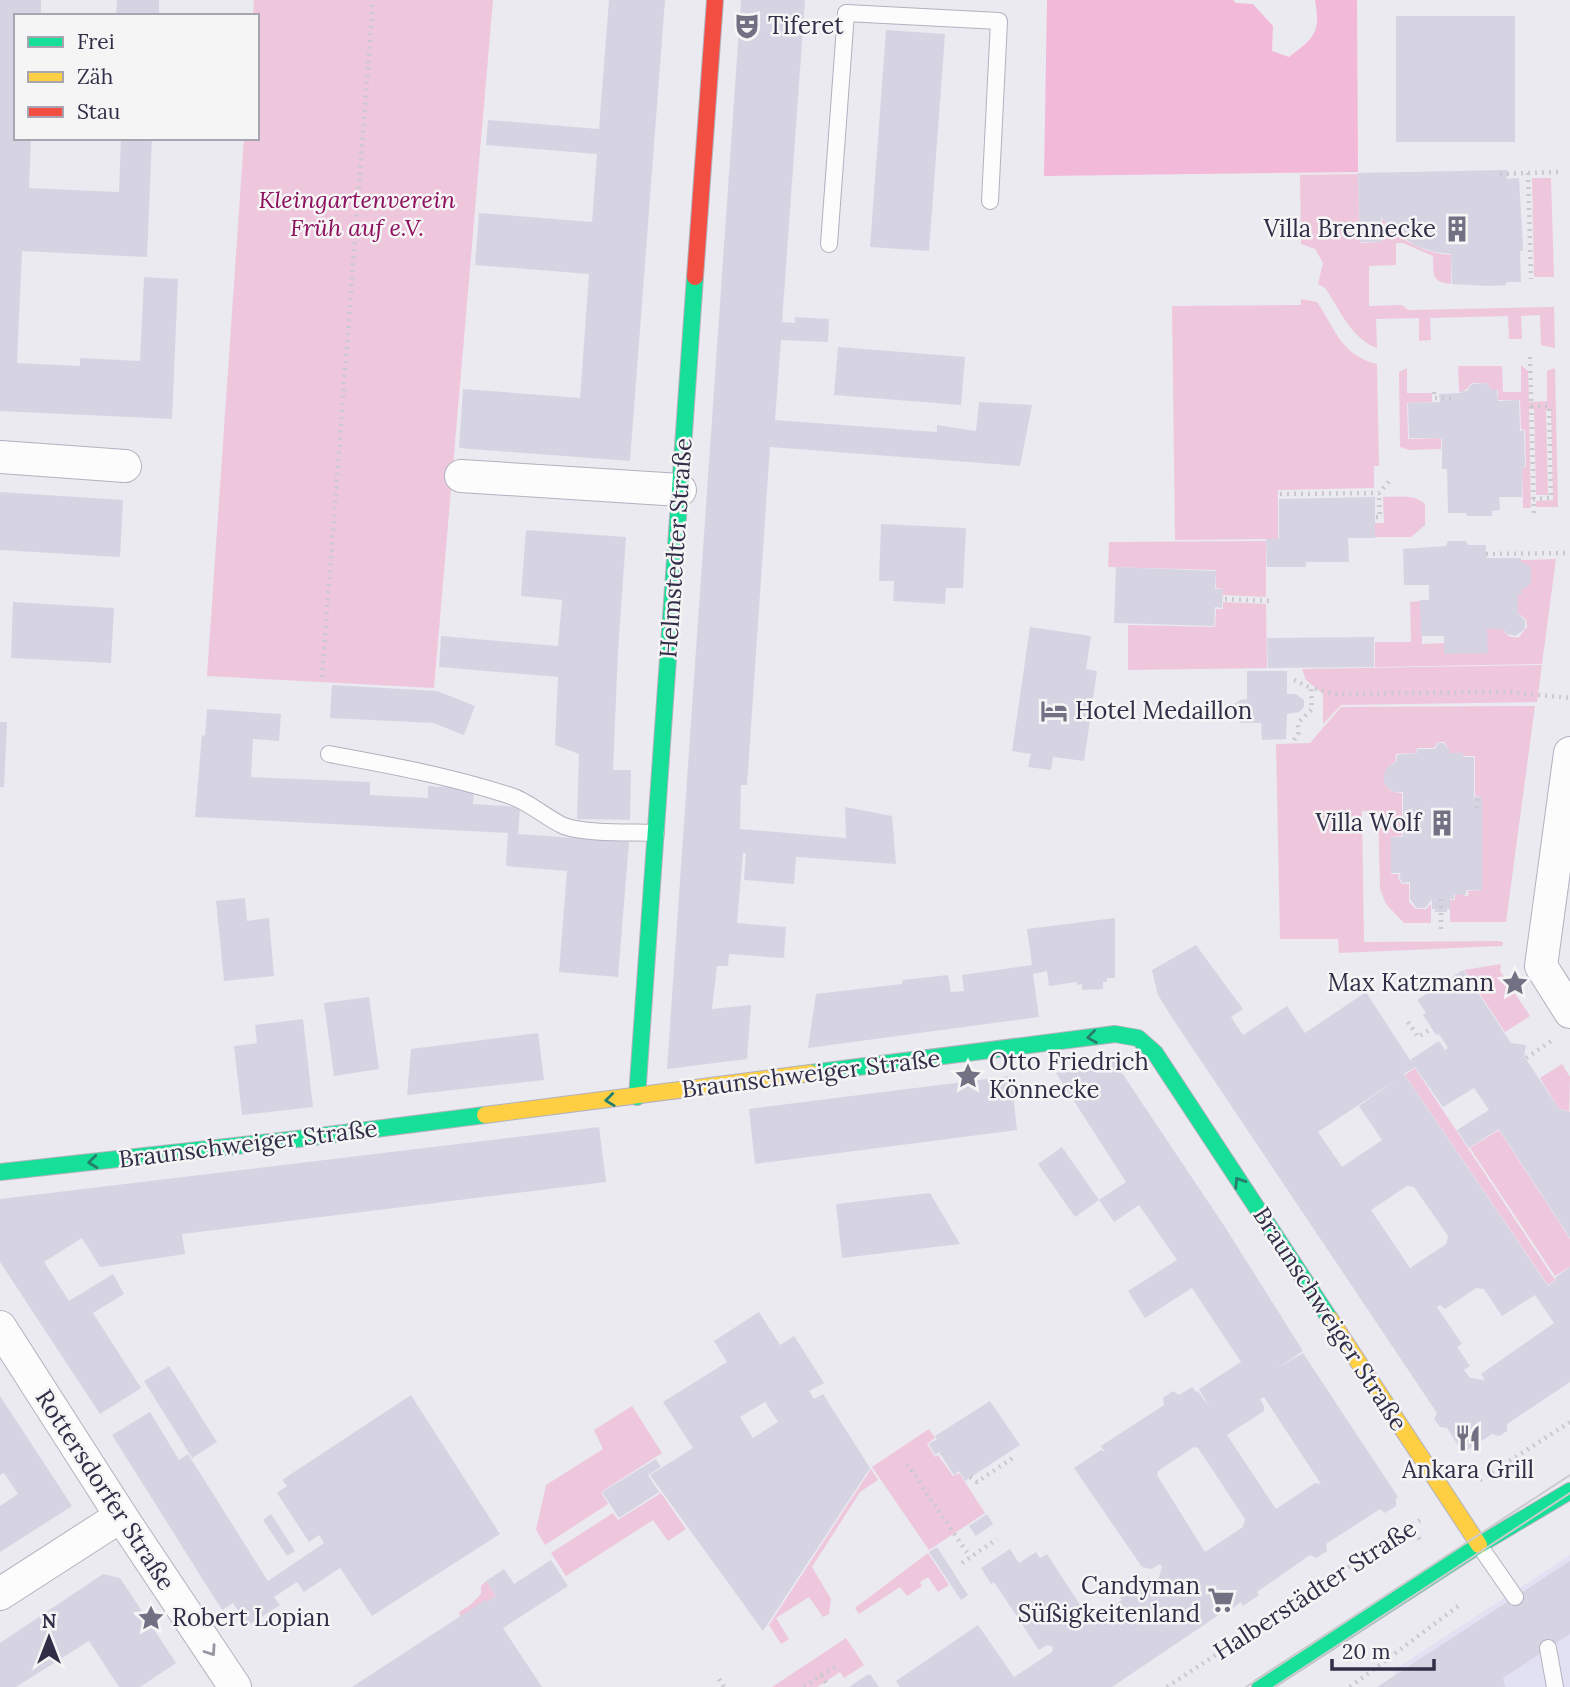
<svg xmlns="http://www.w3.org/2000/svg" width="1570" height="1687" font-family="Lora,serif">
  <rect width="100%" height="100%" fill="#eaeaf0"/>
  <polygon fill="#e2e1f4" points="1570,1555 1570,1687 1398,1687 1394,1670"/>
  <g fill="#efc7dd">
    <polygon points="254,0 493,0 434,688 207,676 244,138 257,138 257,16 253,16"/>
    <path d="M1358,174L1360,243L1382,242V218C1399,240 1423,253 1451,255V284C1430,282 1434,274 1433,256L1403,243H1396V265L1369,266V306L1402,305L1408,310L1554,307L1555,348L1541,345L1540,315L1521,316L1522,339H1509L1508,316L1430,318L1431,340L1419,341V318L1376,319L1377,348C1350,338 1340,309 1325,288L1318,284L1323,263L1315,249L1301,244L1300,175Z"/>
    <polygon points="1532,178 1551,178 1554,277 1534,277"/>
    <path d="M1301,299L1317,302C1336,330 1341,355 1377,364L1379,466H1374V488L1278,490V539L1175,540L1172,306L1301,305Z"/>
    <polygon points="1521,365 1528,371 1529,402 1547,401 1547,371 1555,368 1558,507 1536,507 1536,501 1553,500 1551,409 1546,409 1548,495 1536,495 1534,409 1529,409 1531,508 1523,508 1522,468 1526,467 1525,430 1521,429 1520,400 1498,400 1498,390 1492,390 1487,383 1472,383 1466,390 1459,392 1458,366 1502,366 1503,392 1521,392"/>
    <polygon points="1407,368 1407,393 1432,393 1432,402 1407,403 1408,439 1441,438 1441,449 1409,450 1400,447 1399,372"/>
    <path d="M1383,497C1398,497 1414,494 1425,504V525L1411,537H1375V523H1384Z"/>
    <polygon points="1266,541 1266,597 1223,595 1223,589 1216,588 1216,570 1108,567 1109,542"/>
    <path d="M1556,559L1542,664L1375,667V642H1411L1410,602L1421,601L1422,644L1445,643L1486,628L1502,627C1506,636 1510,638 1519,637L1527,627L1526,620L1517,612L1520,560Z"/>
    <polygon points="1223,602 1266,604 1267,668 1128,670 1128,625 1215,627 1216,609 1223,609"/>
    <polygon points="1542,665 1537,702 1341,705 1323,724 1323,694 1306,680 1302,669"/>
    <path d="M1535,706L1506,922H1450V900H1455V894H1463L1466,897L1469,894L1467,891L1482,890V797L1475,796V756H1463V753H1449V749L1444,742H1438L1434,748H1417L1416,753L1396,754L1395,762C1378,771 1381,793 1402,793V836L1391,837V874H1399L1398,878L1402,884H1409V902L1416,909H1426L1431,904V923H1404L1386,904L1380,889L1378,811H1362L1364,942L1498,941L1503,942L1502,946L1339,953L1338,939H1280L1276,744L1310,743L1341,707Z"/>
    <polygon points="1501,964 1500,971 1530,1016 1505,1032 1464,970"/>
    <polygon points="1562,1064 1570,1077 1569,1111 1559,1109 1540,1078"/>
    <polygon points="1415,1068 1555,1280 1548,1285 1405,1075"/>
    <polygon points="1499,1130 1570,1239 1570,1267 1555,1276 1470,1148"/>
    <polygon points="632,1406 662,1453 601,1492 608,1504 545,1545 536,1530 546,1485 603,1449 594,1430"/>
    <polygon points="929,1429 935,1438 927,1444 935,1457 938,1455 953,1476 959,1473 985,1513 929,1550 872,1467"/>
    <polygon points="871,1469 878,1480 860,1492 812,1567 831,1599 829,1614 823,1617 809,1597 776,1618 789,1639 781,1644 769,1625"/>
    <polygon points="661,1493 686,1529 668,1541 653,1520 566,1576 551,1553 613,1513 618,1520"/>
    <polygon points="928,1553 949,1585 938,1592 928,1577 920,1582 922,1586 907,1596 900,1587 859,1614 855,1608"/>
    <polygon points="486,1581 496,1596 460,1617 459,1612 469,1606 481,1594 481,1586"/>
    <polygon points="846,1638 864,1665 844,1678 840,1672 817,1687 772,1687"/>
  </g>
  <path fill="#f3b9d9" d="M1047,0H1233L1236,3L1253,4L1273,26L1272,51L1289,57C1314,38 1321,33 1315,0H1357L1358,172L1044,176Z"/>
  <g fill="#d6d4e3" fill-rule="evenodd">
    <polygon points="0,0 41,0 41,16 16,16 16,138 31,138 29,188 119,192 121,138 152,138 147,257 22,251 17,363 80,366 80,358 140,361 144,277 178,279 172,419 0,411"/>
    <polygon points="117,0 159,0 159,16 116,16"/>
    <polygon points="609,0 665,0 630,461 459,448 463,389 580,398 589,274 475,265 479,213 592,222 597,154 486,145 488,120 599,129"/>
    <polygon points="741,0 805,0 782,322 795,323 795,317 829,319 828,342 781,340 775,420 937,432 937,425 976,431 979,402 1032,405 1020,466 770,447 747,785 741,785 740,829 846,838 845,807 892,816 896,864 796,857 794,884 744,880 746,853 743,853 737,923 786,927 784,958 729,954 728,966 717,966 712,1009 751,1005 747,1059 667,1069"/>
    <rect x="1396" y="16" width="119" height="126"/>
    <polygon points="886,30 945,34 929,251 870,247"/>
    <polygon points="1507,170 1507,179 1519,178 1523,246 1523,251 1520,251 1521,282 1506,282 1506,285 1490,286 1452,284 1451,254 1435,252 1416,246 1394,231 1381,217 1382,242 1360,242 1358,173"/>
    <polygon points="838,347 965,357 961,405 834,395"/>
    <polygon points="1487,383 1492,390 1497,390 1498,401 1519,400 1520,431 1524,430 1525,467 1522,467 1522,497 1499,497 1500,510 1492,511 1492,516 1467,516 1466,513 1448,513 1447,469 1442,469 1442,438 1409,438 1408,403 1440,402 1439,394 1461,393 1461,391 1467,391 1472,384"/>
    <polygon points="0,492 123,500 120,557 0,550"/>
    <polygon points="1375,497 1375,538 1348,538 1349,562 1306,562 1306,567 1267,567 1266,539 1279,539 1279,499"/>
    <polygon points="881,524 966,528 963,588 946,588 945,604 893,601 894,581 879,581"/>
    <polygon points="526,530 626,537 618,651 613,770 631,770 630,820 577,819 579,754 555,745 558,677 439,667 441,636 558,646 562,600 521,596"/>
    <polygon points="1448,541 1466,541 1468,545 1486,545 1486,558 1521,558 1521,563 1525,563 1531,568 1531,583 1525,589 1521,589 1522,594 1518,594 1518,613 1525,621 1525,629 1515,636 1507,634 1503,629 1487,629 1488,653 1444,654 1444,636 1421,636 1420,600 1429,600 1429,585 1404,585 1403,549 1446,546"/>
    <polygon points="1116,567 1216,571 1215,589 1223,589 1222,608 1215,607 1214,626 1114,623"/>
    <polygon points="13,602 114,608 111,663 11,658"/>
    <polygon points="1030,627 1091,636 1086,669 1097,671 1084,761 1053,757 1051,770 1028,767 1031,754 1012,751"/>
    <polygon points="1374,637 1374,667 1268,668 1267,638"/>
    <polygon points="1247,671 1287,671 1287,694 1296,694 1304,700 1304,707 1299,712 1287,714 1286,739 1262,740 1261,723 1241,723 1233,716 1232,706 1240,700 1247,699"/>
    <polygon points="332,685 437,691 475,706 464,735 433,723 330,718"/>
    <polygon points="207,709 281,714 279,741 253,739 251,777 370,782 370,795 428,798 428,786 474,789 473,804 520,807 518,834 629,842 618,977 559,972 567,871 506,866 508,833 195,817 202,735 205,736"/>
    <polygon points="0,722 7,722 4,787 0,787"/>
    <polygon points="1438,743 1443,743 1449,749 1449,753 1463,753 1463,757 1474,757 1474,797 1482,797 1482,890 1466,890 1466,895 1454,894 1454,899 1450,899 1450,909 1447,909 1447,912 1435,912 1435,909 1432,909 1432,899 1425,908 1417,908 1410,899 1410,882 1403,883 1399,878 1401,873 1391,873 1391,837 1403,837 1403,792 1394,792 1387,787 1384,781 1384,773 1388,767 1396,762 1397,755 1417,753 1417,749 1435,749"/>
    <polygon points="245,898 247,921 269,918 274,976 224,981 216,901"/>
    <polygon points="1115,918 1115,978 1107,978 1107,982 1103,982 1103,989 1082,990 1082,984 1077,985 1077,982 1049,986 1047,971 1033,974 1039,1017 808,1048 816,994 902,984 903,980 948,975 951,992 964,991 962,975 1032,965 1027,929"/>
    <path d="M1196,945L1243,1009L1231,1017L1243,1035L1287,1006L1305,1033L1366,992L1410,1060L1439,1041L1445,1050L1448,1048L1439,1034L1436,1035L1423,1015L1426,1013L1417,1000L1463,970L1511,1043L1526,1045L1524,1056L1559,1109L1570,1112V1238L1499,1129L1469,1148L1457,1130L1489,1110L1474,1088L1443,1107L1415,1067L1404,1074L1548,1286L1556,1280L1555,1278L1570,1267V1382L1507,1424V1431L1499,1436L1492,1434L1463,1453L1447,1428L1440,1427L1434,1419L1437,1413L1171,1016L1158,995L1152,970ZM1396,1080L1359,1106L1382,1140L1342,1167L1318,1132ZM1407,1186L1414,1187L1448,1236L1446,1244L1410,1268L1371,1210ZM1476,1288L1484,1289L1502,1316L1535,1295L1554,1323L1481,1374L1485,1380L1470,1378L1464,1370L1470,1366L1457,1347L1462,1344L1437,1307L1440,1305L1445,1309Z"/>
    <polygon points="369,997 379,1069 334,1076 324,1003"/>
    <polygon points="303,1019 313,1107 242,1115 234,1046 257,1043 255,1025"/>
    <polygon points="538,1033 544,1080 407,1095 411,1049"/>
    <path d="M1114,1061L1225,1227L1303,1351L1279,1367L1303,1353L1398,1497L1396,1499V1506L1385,1513L1380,1509L1326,1544L1327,1551L1316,1558L1310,1555L1257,1592L1259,1595L1243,1606L1241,1602L1230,1610L1229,1608L1112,1687H900L896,1681L978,1625L1014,1677L1052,1652L1053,1647L1047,1645L1039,1650L994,1582L991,1584L981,1568L1010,1549L1019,1563L1036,1552L1040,1558L1047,1554L1082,1608L1090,1609L1096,1618L1122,1600L1120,1597L1149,1577L1152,1582L1159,1577L1162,1567L1160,1564L1152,1569L1142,1567L1074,1468L1101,1450L1105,1452L1101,1446L1164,1405L1163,1398L1173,1391L1179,1395L1192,1387L1196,1392L1198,1391L1210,1408L1199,1389L1241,1362L1192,1288L1145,1318L1128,1291L1177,1260L1139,1205L1114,1222L1099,1200L1126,1182L1056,1073ZM1264,1397L1321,1484L1315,1483L1276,1509L1227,1435L1264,1411V1406L1260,1399ZM1194,1447L1198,1448L1245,1519L1243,1527L1205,1552L1157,1475L1158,1471Z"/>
    <polygon points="1011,1076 1017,1130 755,1164 749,1109"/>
    <polygon points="599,1127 606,1182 182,1234 185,1254 100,1267 82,1238 44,1262 69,1301 113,1274 124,1294 93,1313 141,1388 100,1414 0,1262 0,1199"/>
    <polygon points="1062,1147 1099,1200 1075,1217 1038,1164"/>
    <polygon points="930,1193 960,1244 842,1258 836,1204"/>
    <path d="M759,1312L780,1345L794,1336L824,1383L809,1391L814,1399L823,1394L870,1468L763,1631L650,1475L693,1448L663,1402L727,1362L714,1341ZM765,1402L778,1422L753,1438L740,1417Z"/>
    <polygon points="169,1366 217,1442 192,1458 144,1381"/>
    <polygon points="411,1395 500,1534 372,1616 340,1568 304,1592 297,1582 274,1597 280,1605 248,1626 233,1603 222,1610 112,1435 150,1412 179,1460 188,1454 268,1581 324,1543 319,1535 309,1542 277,1493 287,1486 282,1480"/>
    <polygon points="0,1396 72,1506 0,1552 0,1506 18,1494 4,1473 0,1475"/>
    <polygon points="990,1401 1020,1445 965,1481 959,1471 954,1475 939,1452 935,1455 929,1444 937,1439 935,1436"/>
    <polygon points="656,1459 661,1467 648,1475 659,1492 619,1518 602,1492"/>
    <polygon points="271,1514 295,1551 287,1556 263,1520"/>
    <polygon points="987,1514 993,1524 976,1536 969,1526"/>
    <polygon points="937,1547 968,1595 961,1600 929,1552"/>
    <polygon points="551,1560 568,1586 503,1628 542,1687 352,1687 485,1600 486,1602 496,1596 486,1581 504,1569 514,1584"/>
    <polygon points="1570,1561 1570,1634 1503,1678 1505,1687 1377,1687"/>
    <polygon points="103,1574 120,1578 176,1663 140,1687 119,1687 89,1641 16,1687 0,1687 0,1643"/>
    <polygon points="870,1674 879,1687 849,1687 867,1675"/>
  </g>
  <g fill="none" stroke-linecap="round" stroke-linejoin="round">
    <g stroke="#b2b1bf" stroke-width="18">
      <g id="lane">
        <polyline points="829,244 846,13 999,21 990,201"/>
        <path d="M329,754C389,765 449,776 508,795C529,801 544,817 564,826C586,834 631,832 656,833"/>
        <polyline points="1479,1545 1515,1597"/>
        <polyline points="1548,1648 1555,1687"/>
      </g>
    </g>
    <g stroke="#b2b1bf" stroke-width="34">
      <g id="street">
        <polyline points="0,457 125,466"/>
        <polyline points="461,476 680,490"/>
        <polyline points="1570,753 1541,966 1570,1012"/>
        <polyline points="0,1327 121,1516 235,1687"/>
        <polyline points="0,1594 121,1516"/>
      </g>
    </g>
    <g stroke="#b2b1bf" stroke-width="18">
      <g id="fast">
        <polyline points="811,1073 1115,1034 1138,1038 1155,1053 1330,1319"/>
        <polyline points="637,1097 695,277"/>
        <polyline points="0,1172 289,1140 485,1115"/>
        <polyline points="1260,1687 1479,1545 1570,1491"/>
      </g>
    </g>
    <g stroke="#b2b1bf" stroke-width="18">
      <g id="slow">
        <polyline points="485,1115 811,1073"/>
        <polyline points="1330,1319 1479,1545"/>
      </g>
    </g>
    <g stroke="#b2b1bf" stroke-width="18">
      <polyline id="jam" points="695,277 715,0"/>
    </g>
    <g stroke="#cbc9d0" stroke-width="4.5" stroke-dasharray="2 5" stroke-linecap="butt">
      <polyline points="1528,173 1531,279"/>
      <polyline points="1500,174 1558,172"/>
      <polyline points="1530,357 1534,518"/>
      <polyline points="1434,392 1434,398 1455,398"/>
      <polyline points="1531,406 1549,406 1551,498 1533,499"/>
      <polyline points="1280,494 1379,493 1391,479"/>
      <polyline points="1376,517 1380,517 1379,493"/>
      <polyline points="1486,554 1567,553"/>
      <polyline points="1225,599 1272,601"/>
      <polyline points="322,677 373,0"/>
      <polyline points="1294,680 1311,688"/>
      <polyline points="1294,740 1298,734 1298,723 1312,709 1311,688 1337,694 1508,692 1570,698"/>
      <polyline points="1477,808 1478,797"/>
      <polyline points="1441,899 1441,932"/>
      <polyline points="1408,1022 1418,1037 1429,1030"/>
      <polyline points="1526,1058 1554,1039"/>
      <polyline points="907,1464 970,1557"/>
      <polyline points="970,1477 977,1482 1014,1457"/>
      <polyline points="1480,1480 1570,1422"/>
      <polyline points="1411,1526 1420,1540"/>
      <polyline points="962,1563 997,1539"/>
      <polyline points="821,1675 838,1665"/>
      <polyline points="719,1679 724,1687"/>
      <polyline points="804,1687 821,1675 829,1687"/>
      <polyline points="1167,1687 1420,1520"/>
      <polyline points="1350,1687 1461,1604"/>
    </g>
    <use href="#lane" stroke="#fcfcfd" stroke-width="16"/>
    <use href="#street" stroke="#fcfcfd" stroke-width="32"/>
    <use href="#fast" stroke="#16e098" stroke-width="16"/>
    <use href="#slow" stroke="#ffcf43" stroke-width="16"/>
    <use href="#jam" stroke="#f24e42" stroke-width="16"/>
    <g stroke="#cbcbce" stroke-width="2">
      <polyline points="1246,1687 1570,1475"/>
      <polyline points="1274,1687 1570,1493"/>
    </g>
  </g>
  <defs><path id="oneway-chevron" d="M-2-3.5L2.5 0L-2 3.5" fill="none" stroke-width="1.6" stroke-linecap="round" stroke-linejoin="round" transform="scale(1.75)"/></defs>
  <g stroke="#257e6c">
    <use href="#oneway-chevron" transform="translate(1092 1037) rotate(172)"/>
    <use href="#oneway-chevron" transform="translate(610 1100) rotate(173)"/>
    <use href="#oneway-chevron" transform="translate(93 1162) rotate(174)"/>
    <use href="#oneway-chevron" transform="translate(1239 1182) rotate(-123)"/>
  </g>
  <use stroke="#9795a2" href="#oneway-chevron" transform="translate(211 1651) rotate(56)"/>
  <defs>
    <g id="theatre-bare" transform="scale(2.1)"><path d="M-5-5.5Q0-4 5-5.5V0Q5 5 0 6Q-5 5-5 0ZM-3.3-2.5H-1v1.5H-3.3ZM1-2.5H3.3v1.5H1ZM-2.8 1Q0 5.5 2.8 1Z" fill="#727083" stroke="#f5f5f5" stroke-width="2.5" paint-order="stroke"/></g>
    <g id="building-bare" transform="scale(2.1)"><path d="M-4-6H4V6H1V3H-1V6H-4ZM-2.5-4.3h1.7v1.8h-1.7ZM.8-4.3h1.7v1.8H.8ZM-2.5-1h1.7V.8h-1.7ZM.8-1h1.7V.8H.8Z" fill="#727083" stroke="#f5f5f5" stroke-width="2.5" paint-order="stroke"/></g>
    <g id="hotel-bare" transform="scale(2.1)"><path d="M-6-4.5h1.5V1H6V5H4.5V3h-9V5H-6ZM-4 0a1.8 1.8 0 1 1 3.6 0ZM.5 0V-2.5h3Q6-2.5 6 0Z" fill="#727083" stroke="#f5f5f5" stroke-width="2.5" paint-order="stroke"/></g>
    <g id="sight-bare" transform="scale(2.1)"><path d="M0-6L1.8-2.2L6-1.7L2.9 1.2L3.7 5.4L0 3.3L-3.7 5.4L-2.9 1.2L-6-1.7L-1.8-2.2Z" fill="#727083" stroke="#f5f5f5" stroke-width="2.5" paint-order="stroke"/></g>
    <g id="restaurant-bare" transform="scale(2.1)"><path d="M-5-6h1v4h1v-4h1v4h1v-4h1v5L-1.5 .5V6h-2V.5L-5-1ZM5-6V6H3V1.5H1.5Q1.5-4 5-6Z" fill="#727083" stroke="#f5f5f5" stroke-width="2.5" paint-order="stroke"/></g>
    <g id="supermarket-bare" transform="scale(2.1)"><path d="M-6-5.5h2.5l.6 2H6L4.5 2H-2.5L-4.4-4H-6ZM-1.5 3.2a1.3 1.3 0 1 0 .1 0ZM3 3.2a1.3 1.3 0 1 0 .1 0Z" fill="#727083" stroke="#f5f5f5" stroke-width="2.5" paint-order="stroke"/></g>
  </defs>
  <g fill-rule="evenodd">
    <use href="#theatre-bare" x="747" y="26"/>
    <use href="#building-bare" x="1457" y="229"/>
    <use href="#hotel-bare" x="1054" y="711"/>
    <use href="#building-bare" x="1442" y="823"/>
    <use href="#sight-bare" x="1515" y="983"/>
    <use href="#sight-bare" x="968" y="1076"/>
    <use href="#restaurant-bare" x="1468" y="1438"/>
    <use href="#supermarket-bare" x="1221" y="1600"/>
    <use href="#sight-bare" x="151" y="1618"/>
  </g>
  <g text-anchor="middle" stroke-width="5" stroke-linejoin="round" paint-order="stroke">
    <g font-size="24" fill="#322e48" stroke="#f5f5f5" text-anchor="start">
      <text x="768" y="34">Tiferet</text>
      <text x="1436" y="237" text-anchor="end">Villa Brennecke</text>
      <text x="1075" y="719">Hotel Medaillon</text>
      <text x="1421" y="831" text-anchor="end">Villa Wolf</text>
      <text x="1494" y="991" text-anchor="end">Max Katzmann</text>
      <text x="989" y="1070">Otto Friedrich<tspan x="989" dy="28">Könnecke</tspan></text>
      <text x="1468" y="1478" text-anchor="middle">Ankara Grill</text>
      <text x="1200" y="1594" text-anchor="end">Candyman<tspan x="1200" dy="28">Süßigkeitenland</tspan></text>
      <text x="172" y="1626">Robert Lopian</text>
    </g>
    <g font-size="24" font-style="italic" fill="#8e105f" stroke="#f5f5f5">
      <text x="357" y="208">Kleingartenverein<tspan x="357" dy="28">Früh auf e.V.</tspan></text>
    </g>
    <g font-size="24" fill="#322e48" stroke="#f5f5f5">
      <text transform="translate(676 548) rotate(-86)" y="8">Helmstedter Straße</text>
      <text transform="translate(811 1074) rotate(-7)" y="8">Braunschweiger Straße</text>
      <text transform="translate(248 1144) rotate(-7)" y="8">Braunschweiger Straße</text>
      <text transform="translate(1330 1319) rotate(57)" y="8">Braunschweiger Straße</text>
      <text transform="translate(105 1490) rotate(57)" y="8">Rottersdorfer Straße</text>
      <text transform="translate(1315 1590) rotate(-33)" y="8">Halberstädter Straße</text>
    </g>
  </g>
  <rect x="14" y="14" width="245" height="126" fill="#f5f5f5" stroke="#a7a5b0" stroke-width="2"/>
  <rect x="28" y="37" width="35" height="10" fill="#16e098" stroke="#a7a5b0" stroke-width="2"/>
  <text x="77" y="49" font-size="21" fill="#322e48">Frei</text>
  <rect x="28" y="72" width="35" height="10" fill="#ffcf43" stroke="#a7a5b0" stroke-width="2"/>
  <text x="77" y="84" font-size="21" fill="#322e48">Zäh</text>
  <rect x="28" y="107" width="35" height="10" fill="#f24e42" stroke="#a7a5b0" stroke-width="2"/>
  <text x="77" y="119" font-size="21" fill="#322e48">Stau</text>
  <g transform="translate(49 1638)" stroke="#f5f5f5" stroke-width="5" paint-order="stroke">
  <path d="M0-5L12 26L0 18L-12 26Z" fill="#322e48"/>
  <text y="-10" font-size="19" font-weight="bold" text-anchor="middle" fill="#322e48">N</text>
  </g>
  <path d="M1332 1659v10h102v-10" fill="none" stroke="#322e48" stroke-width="3.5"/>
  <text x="1342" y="1659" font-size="21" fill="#322e48" stroke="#f5f5f5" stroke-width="5" paint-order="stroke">20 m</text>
</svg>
